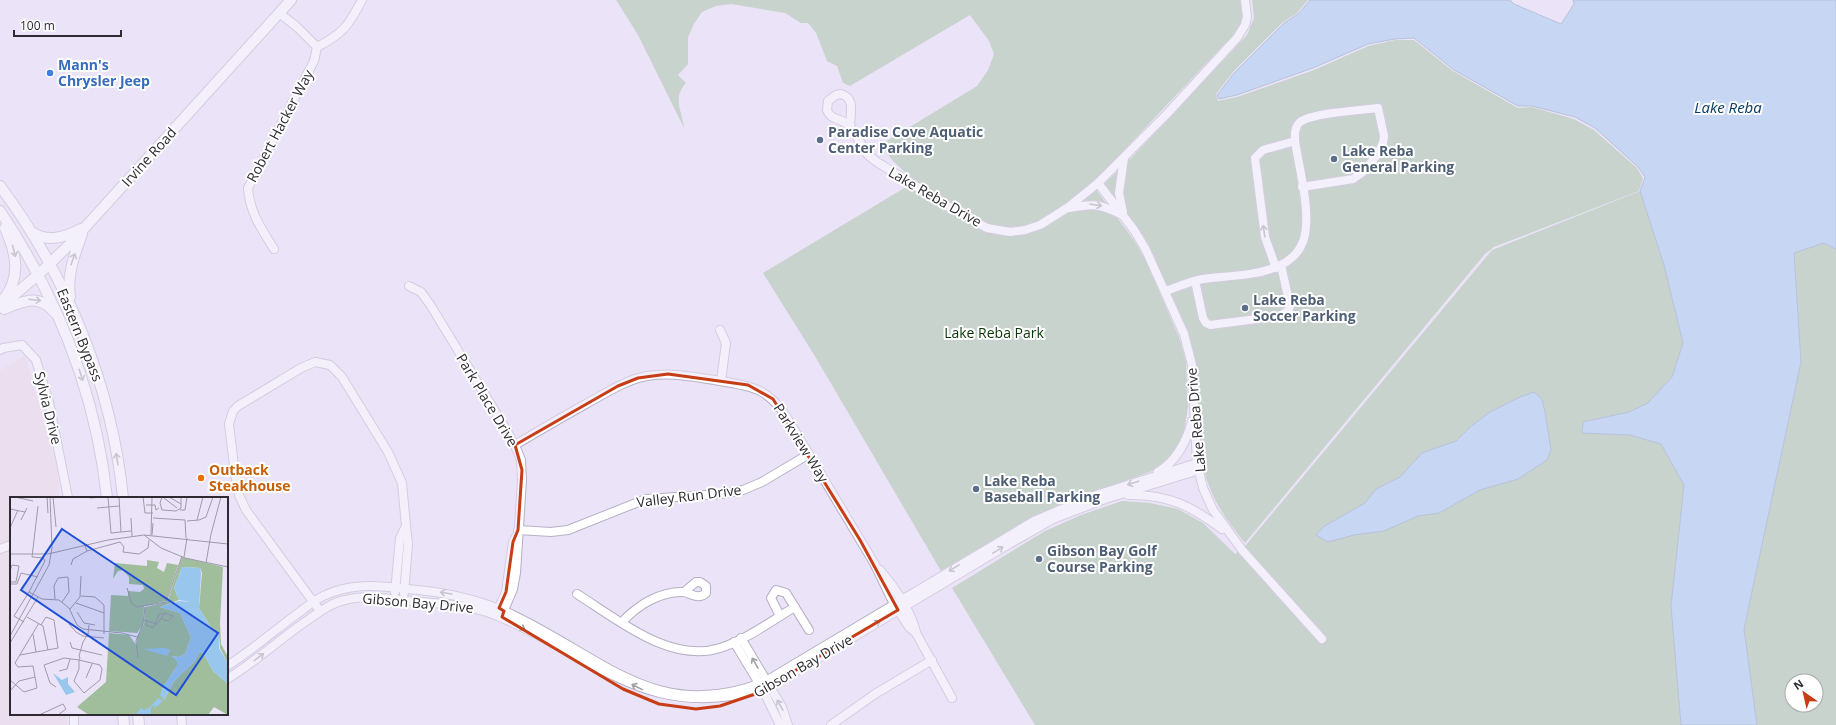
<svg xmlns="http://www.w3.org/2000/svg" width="1836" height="725" font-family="'Open Sans',sans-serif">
  <rect width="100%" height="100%" fill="#ebe4f8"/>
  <polygon fill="#ecd7e5" points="25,356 58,469 59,498 11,498 11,714 66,714 67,725 0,725 0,370"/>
  <g fill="#a0be9c" fill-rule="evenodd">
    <path d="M616,0H1241C1244,13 1243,21 1236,32L1111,164L1091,183L1134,240L1146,261L1179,337L1186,361L1188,406L1184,433L1175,451L1161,466L1155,470L1056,506L941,571L816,358L763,273L906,187L912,179L893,161L880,145L977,86L988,70L994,54L989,41L970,15L850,86L843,83L837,66L827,61L816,33L808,23H801L785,13L731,4L716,6L702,12L694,24L688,37V64L678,75L686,83C672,99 682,110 684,128L638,35Z"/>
    <path d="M1252,0H1308L1297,13L1282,23L1234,71L1216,94L1218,101L1237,97L1314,70L1368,46L1395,40H1414L1453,71L1518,108L1532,107L1574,119L1594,130L1637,168L1643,178L1639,191L1494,247L1485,254L1245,543C1206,496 1200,471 1198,411C1196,382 1197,356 1187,329L1143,235L1104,184L1132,157L1247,35L1254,18Z"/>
    <polygon points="1640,191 1664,265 1683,343 1672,377 1648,403 1629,412 1583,422 1582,433 1630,435 1661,444 1684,485 1671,606 1681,725 1035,725 952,588 1045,531 1081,515 1122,501 1150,503 1178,509 1203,523 1235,554 1246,545 1492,250"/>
    <path d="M1824,243L1836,249V725H1757L1744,629L1801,362L1794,253ZM1792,681H1816V705H1792Z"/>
  </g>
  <g fill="#99c6ed" stroke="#7998b5">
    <polygon points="1310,0 1510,0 1514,4 1561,24 1574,4 1573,0 1836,0 1836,249 1824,243 1794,253 1801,362 1744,629 1757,725 1681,725 1671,606 1684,485 1661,444 1630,435 1582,433 1583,422 1629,412 1648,403 1672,377 1683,343 1664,265 1640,191 1645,177 1638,167 1595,128 1575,117 1532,106 1518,106 1454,70 1414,38 1395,39 1368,44 1313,68 1237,95 1219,99 1217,95 1235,72 1283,24 1299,13"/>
    <polygon points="1534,392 1542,399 1545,412 1551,450 1547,460 1518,479 1480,490 1439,513 1418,516 1384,531 1354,535 1328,542 1316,535 1323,527 1365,503 1376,489 1400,477 1422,453 1456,441 1470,427 1490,412 1520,397"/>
  </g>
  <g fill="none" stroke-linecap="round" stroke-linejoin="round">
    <g stroke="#b7b0c4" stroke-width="10">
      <g id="minor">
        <path d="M317,47C344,33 348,26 362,0"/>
        <path d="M841,94C856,99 850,113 850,126C842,118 831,121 827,110L828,101L836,95Z"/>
        <polyline points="850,126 868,155 877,162 949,207 987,228 1010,232 1025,230 1040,225 1067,208 1098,183 1166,115 1237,38 1245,25 1247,17 1245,0"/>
        <polyline points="1098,183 1134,230 1145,248 1184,334 1192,365 1197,463 1203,488 1213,510 1242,550 1322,639"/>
        <path d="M1069,208C1095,203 1099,204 1123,215"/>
        <polyline points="1123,213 1119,193 1124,158"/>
        <path d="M274,249C262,230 249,211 248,188L314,61L317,47L296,26L279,13"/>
        <polyline points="1276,268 1265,237 1255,158 1263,150 1295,141"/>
        <polyline points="1195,281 1203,318 1206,323 1210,325 1280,316 1288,311 1290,306 1281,265"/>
        <polyline points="409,286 421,292 431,306 507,431 517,450 521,460 522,480 516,573 513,589 502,615"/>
        <path d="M1166,291C1178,287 1190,281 1203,279C1240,274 1304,278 1306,226C1308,201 1299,167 1295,141C1295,135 1294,128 1299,123C1308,113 1363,110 1378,108L1384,136L1383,143L1377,155L1363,172L1353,179L1302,187"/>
        <polyline points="720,330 726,343 721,381"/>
        <polyline points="0,350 3,348 22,345 36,360 49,402 68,498"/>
        <path d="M515,445C539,431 562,417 586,404C606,393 625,380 647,376C672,372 696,377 720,381C752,386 767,388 786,416L874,563L894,604L909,627L916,633L952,698"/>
        <path d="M1158,472C1177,461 1186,442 1192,422"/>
        <path d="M1128,495C1168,494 1191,506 1222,529"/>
        <polyline points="518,530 551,532 568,530 646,499 721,494 743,490 762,482 809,454"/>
        <polyline points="0,549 11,545"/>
        <path d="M880,570C894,586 911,611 916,632"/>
        <path d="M696,582H700L706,586V593C698,600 692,594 684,592Z"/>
        <polyline points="404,593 408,544 406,526"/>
        <path d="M577,594C617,619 670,664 720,648C746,640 771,621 795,607"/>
        <polyline points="320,611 246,510 239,495 235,474 229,424 233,411 238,406 301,368 315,362 330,365 342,377 388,452 402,483 406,526 400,538 395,592"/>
        <polyline points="497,612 506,592 513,542 517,535"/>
        <polyline points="780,616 771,598 776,590 786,593 809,630"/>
        <path d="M622,622C638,605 660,591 684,592"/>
        <polyline points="741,638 782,707 788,725"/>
        <polyline points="734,642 763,690 780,725"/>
        <path d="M227,666C252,650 274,631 297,614C309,605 320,596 333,592C358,583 383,586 408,589C445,592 479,599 513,615C604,658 658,725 766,681L1034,521L1093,496L1197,463"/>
        <path d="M227,679C255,662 279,640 305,622C318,613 330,603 345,600C366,594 389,599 411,601C442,604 471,604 500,617C599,659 651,725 770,687L1004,547L1053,519L1105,499L1199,470"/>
        <polyline points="181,714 182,725"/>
        <polyline points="74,725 74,714"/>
        <polyline points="831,725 875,694 932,660"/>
      </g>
    </g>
    <g stroke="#b7b0c4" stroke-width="12">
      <g id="major">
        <path d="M0,186C67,276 112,386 123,498"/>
        <path d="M0,211C58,298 96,394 107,498"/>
        <path d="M32,232C47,243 65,237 81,229"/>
        <path d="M70,297C67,274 74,256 82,234"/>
        <path d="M3,300C22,277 16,253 5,228"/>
        <polyline points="0,307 39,274 70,244 291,0"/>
        <path d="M4,309C23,301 40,293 55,313"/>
        <polyline points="123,714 124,725"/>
        <polyline points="138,714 139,725"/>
      </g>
    </g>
    <use href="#minor" stroke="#fff" stroke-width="8"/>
    <use href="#major" stroke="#fff" stroke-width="10"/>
  </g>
  <defs><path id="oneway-shaft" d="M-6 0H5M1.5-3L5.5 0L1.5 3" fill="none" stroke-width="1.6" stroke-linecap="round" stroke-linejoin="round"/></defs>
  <g stroke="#a1a0a3">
    <use href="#oneway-shaft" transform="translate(1096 205) rotate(8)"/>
    <use href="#oneway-shaft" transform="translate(1264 231) rotate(-98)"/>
    <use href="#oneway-shaft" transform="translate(14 251) rotate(75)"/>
    <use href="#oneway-shaft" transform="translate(73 259) rotate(-71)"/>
    <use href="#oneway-shaft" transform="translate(35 300) rotate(6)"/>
    <use href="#oneway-shaft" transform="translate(81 375) rotate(72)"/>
    <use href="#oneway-shaft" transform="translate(117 459) rotate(-99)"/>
    <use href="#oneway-shaft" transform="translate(1133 483) rotate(162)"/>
    <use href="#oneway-shaft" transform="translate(998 550) rotate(-31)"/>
    <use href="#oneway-shaft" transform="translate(954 568) rotate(149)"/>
    <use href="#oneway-shaft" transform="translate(446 593) rotate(-171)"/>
    <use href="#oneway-shaft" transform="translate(875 624) rotate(-30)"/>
    <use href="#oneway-shaft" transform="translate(520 627) rotate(29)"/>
    <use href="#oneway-shaft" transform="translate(259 657) rotate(-37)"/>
    <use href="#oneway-shaft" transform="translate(755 663) rotate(-120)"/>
    <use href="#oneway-shaft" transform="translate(637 687) rotate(-154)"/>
    <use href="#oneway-shaft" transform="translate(780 705) rotate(-119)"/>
  </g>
  <path d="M0 0H1836V725H0ZM668,374L748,385L773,399L860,540L898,610L755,694L720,706L696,709L659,704L623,689L502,617L504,611L499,608L506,592L513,542L518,530L522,470L515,445L618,386L638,378Z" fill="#ebe4f8" fill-opacity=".55" fill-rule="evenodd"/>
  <path fill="none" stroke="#c73e16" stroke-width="3" stroke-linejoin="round" d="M668,374L748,385L773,399L860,540L898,610L755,694L720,706L696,709L659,704L623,689L502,617L504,611L499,608L506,592L513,542L518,530L522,470L515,445L618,386L638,378Z"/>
  <circle fill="#3f7fe0" stroke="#fff" stroke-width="1.5" cx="50" cy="73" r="4"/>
  <g fill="#5c6f8a" stroke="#fff" stroke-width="1.5">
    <circle cx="820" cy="140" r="4"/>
    <circle cx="1334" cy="159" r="4"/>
    <circle cx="1245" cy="308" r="4"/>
    <circle cx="976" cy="489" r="4"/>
    <circle cx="1039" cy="559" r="4"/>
  </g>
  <circle fill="#e8710a" stroke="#fff" stroke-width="1.5" cx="201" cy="478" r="4"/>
  <g text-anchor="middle" stroke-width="4" stroke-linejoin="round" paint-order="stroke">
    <g font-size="14" font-weight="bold" fill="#366cbe" stroke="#fff" text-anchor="start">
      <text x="58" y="70">Mann's<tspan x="58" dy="16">Chrysler Jeep</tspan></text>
    </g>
    <g font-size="14" fill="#2e2b33" stroke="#fff">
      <text transform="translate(280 126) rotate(-62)" y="5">Robert Hacker Way</text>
      <text transform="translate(149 157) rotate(-48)" y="5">Irvine Road</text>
      <text transform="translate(935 197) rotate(30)" y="5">Lake Reba Drive</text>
      <text transform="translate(80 335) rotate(68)" y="5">Eastern Bypass</text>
      <text transform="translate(487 400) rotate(59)" y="5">Park Place Drive</text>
      <text transform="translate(48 408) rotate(76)" y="5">Sylvia Drive</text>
      <text transform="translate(1196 420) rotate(-95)" y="5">Lake Reba Drive</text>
      <text transform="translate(801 443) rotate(58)" y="5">Parkview Way</text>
      <text transform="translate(689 496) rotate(-7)" y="5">Valley Run Drive</text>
      <text transform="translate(418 603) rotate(5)" y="5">Gibson Bay Drive</text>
      <text transform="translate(803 666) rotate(-30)" y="5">Gibson Bay Drive</text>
    </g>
    <g font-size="14" font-weight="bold" fill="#4e5e75" stroke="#fff" text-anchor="start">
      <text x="828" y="137">Paradise Cove Aquatic<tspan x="828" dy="16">Center Parking</tspan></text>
      <text x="1342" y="156">Lake Reba<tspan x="1342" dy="16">General Parking</tspan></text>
      <text x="1253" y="305">Lake Reba<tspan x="1253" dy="16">Soccer Parking</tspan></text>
      <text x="984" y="486">Lake Reba<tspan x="984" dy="16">Baseball Parking</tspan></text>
      <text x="1047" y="556">Gibson Bay Golf<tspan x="1047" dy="16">Course Parking</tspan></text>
    </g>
    <g font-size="14" fill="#0c3409" stroke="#fff">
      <text x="994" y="338">Lake Reba Park</text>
    </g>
    <g font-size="14" font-weight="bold" fill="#c56008" stroke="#fff" text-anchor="start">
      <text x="209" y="475">Outback<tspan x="209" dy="16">Steakhouse</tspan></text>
    </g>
    <g font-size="15" font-style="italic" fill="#073c61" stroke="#fff">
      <text x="1728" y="113">Lake Reba</text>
    </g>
  </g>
  <g transform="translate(10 497)">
    <rect width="218" height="218" fill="#ebe4f8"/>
    <path d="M172,60L213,70L210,126L211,147L218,160V167L210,151L209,137L200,129L189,111L192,76L190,71L172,70L164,91L169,103L180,105L169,103L150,110L170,116L181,140L175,157L169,160L162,159L167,164V169L152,192L154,203L164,184L184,165L190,155L193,156L203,174L218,187V218L204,210L198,218H79L67,210L96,185L99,136L119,138L127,149V140L134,127L135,110L157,105ZM137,63L149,65L147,71L154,75L157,66L168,68L156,104L134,109L133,128L127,136L99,134L101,98L118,99V94L130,95L134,92L133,88L119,87V80L113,73L108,74L103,82L105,66L137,69Z" fill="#a0be9c"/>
    <path d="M172,70L190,71L191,76L189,111L200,129L209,137V151L218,167V187L203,174L193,156L190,155L184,165L164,184L154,203L150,198L152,192L167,169V164L161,159L169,160L175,157L181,140L170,116L150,110L169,104L181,105L169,103L164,91ZM155,151L160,153L157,159L133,152ZM43,176L52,183L58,180V187L65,195L56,198ZM148,201L153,204L144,212L145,208L141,210V218H125L131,211L134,213L140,210Z" fill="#99c6ed"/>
    <path fill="none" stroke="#9f9aa9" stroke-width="1" d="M5,0L23,4M37,0L38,16M43,0L46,30M98,0L101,36L121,34M109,0L111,35M133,0L135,16H143M152,0L150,6L152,13L166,14L171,11V0M159,0L171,7M80,1L95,0M154,1L167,11M136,8H145L146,13L149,11M28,9L22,60L33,61L35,64L19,95L32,102L49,103L59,111L67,128L73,132L112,136L127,140M87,11L109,9M0,12L15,15M170,13H175L177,0M121,21L122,39M143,21L175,23L176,41M11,23L17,11M187,23L193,0M177,24L189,23L196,20L203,0M0,31L8,13M134,38L151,51L175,61L218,70M141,38L142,0M142,38L143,26M77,54L110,45L114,50L113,55L129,57L138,51L139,43M0,57H38L98,43L134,38L218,47M174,60L177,41M196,66L201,37L211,0M61,68L63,62L77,54L75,49M0,74L2,68L9,69L6,85H0M0,87H7L11,76L28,80M117,91L122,107L127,110L156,105L172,59M71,99L85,100L94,108V137M45,102L44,89L48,81L58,80L59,95L52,105M66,106L94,116M60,112L70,100L71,79M67,115L74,126L85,128M17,120L33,129L38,153M134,123L147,127L155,116L163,119L158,124L152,122M137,124L136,128L143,131L146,127M14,125L4,119L19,95M59,127L66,135L73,139L94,141M145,127L149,117H154M23,137L26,155M0,139L39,68L42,51L40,0M60,145L62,151L92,158M0,146L28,100M10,158L48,151L44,123L36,120L31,128M128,161L126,144L133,127L135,110M49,174L57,172L60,162M76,181L82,167M0,183L14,195L27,191L23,169L8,170L5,166L29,126M46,190L40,186L34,168L54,161L69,163L90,168L92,172L90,183L74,196L64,184L69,172V163L70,161L69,159L73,145L78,137L79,128M0,194L9,184L25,180M29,218L53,207L56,212L48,218"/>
    <path fill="#1d4ed8" fill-opacity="0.15" stroke="#1d4ed8" stroke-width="2" d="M52,32L208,136L166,198L11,93Z"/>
    <rect width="218" height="218" fill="none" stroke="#2e2b33" stroke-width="2"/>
  </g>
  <g transform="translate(1804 693) rotate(326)"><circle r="19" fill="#ffffff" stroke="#abaaad"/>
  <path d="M0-3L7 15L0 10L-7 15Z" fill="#c73e16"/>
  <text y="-6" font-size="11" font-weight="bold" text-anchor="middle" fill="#2e2b33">N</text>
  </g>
  <path d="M14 30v6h107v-6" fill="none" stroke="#2e2b33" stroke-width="2"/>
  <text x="20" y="30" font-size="12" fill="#2e2b33" stroke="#ffffff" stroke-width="3" paint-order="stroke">100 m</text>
</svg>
